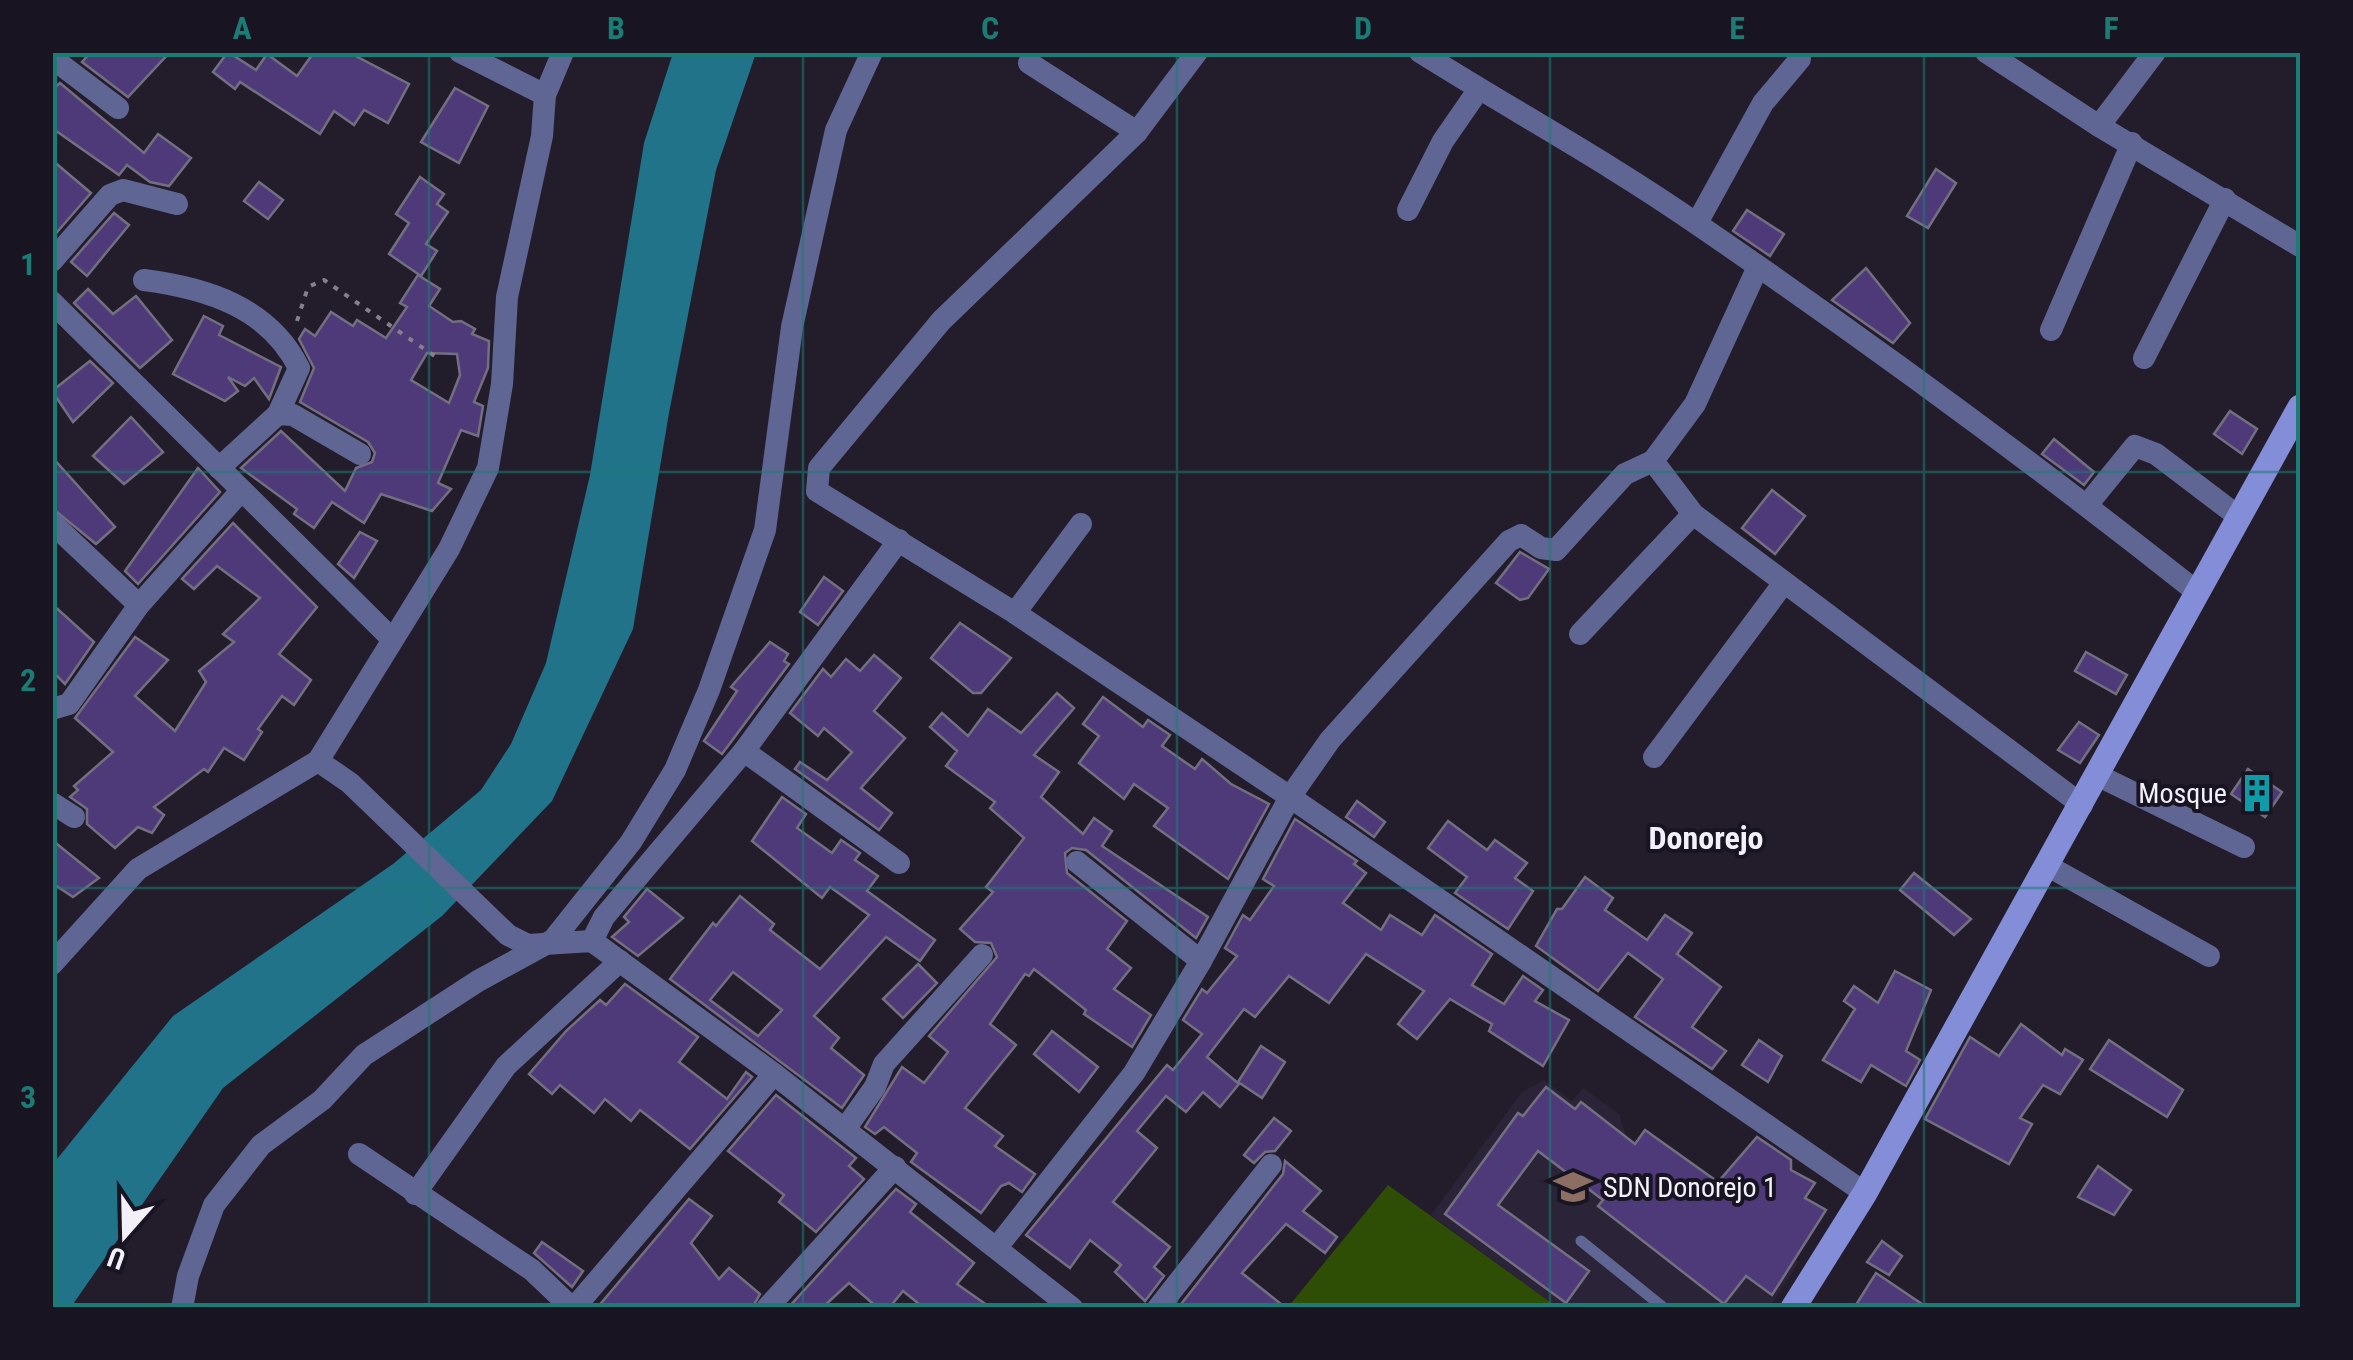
<svg xmlns="http://www.w3.org/2000/svg" width="2353" height="1360" font-family="'Roboto Condensed',sans-serif">
  <rect width="100%" height="100%" fill="#231d2b"/>
  <polygon fill="#2b2337" points="1544,1080 1572,1101 1583,1088 1619,1114 1627,1139 1799,1262 1770,1307 1557,1307 1431,1215 1522,1092"/>
  <polygon fill="#2f4e05" points="1388,1185 1557,1307 1288,1307"/>
  <polygon fill="#21738a" points="673,53 756,53 716,170 669,413 633,629 552,801 442,916 223,1088 71,1307 53,1308 53,1164 173,1016 393,864 481,790 511,744 546,663 590,475 644,143"/>
  <g fill="#4e3a79" stroke="#736f80" stroke-width="2.5" fill-rule="evenodd">
    <polygon points="91,52 170,52 128,97 82,62"/>
    <polygon points="228,52 256,70 267,54 297,76 314,52 348,52 409,84 388,123 364,110 354,125 334,111 320,134 240,82 235,89 213,72"/>
    <polygon points="60,83 144,153 158,134 191,158 169,186 150,182 127,165 119,175 52,128 52,90"/>
    <polygon points="455,88 488,106 459,163 421,142"/>
    <polygon points="52,160 91,193 52,238"/>
    <polygon points="1936,169 1956,183 1928,228 1907,216"/>
    <polygon points="420,177 444,194 437,204 448,212 426,244 437,251 421,276 389,254 409,223 396,214"/>
    <polygon points="259,182 283,200 268,219 244,201"/>
    <polygon points="1747,210 1784,234 1770,256 1733,231"/>
    <polygon points="114,213 129,225 87,276 71,262"/>
    <polygon points="1866,268 1910,323 1893,343 1832,300"/>
    <path d="M418,275L440,289L429,306L453,322L461,321L475,329L472,334L489,341L488,368L474,402L483,406L478,436L461,430L438,483L451,489L432,511L381,494L364,523L332,502L314,528L294,514L297,509L241,468L281,431L345,491L356,468L372,462L375,453L368,442L300,402L314,368L299,339L305,329L315,336L331,312L353,326L357,320L386,338L407,307L400,303ZM427,353L457,354L460,375L449,403L411,380Z"/>
    <polygon points="88,289 113,314 136,296 172,340 140,368 74,303"/>
    <polygon points="204,316 223,326 219,335 281,367 269,399 254,378 245,386 228,377 238,391 225,401 173,374"/>
    <polygon points="90,361 113,383 73,422 52,391"/>
    <polygon points="2230,411 2257,429 2242,454 2214,434"/>
    <polygon points="131,417 163,452 124,484 93,456"/>
    <polygon points="2054,439 2094,472 2084,485 2042,454"/>
    <polygon points="52,457 115,527 96,544 52,508"/>
    <polygon points="198,468 220,492 138,584 125,571"/>
    <polygon points="1772,490 1805,516 1775,554 1742,528"/>
    <polygon points="233,523 317,607 279,654 311,680 294,705 282,696 258,729 262,732 244,760 224,748 208,772 204,769 154,807 164,815 152,833 138,827 115,848 87,824 87,809 70,797 78,790 74,786 113,752 75,718 135,637 168,660 135,696 175,731 206,682 199,671 234,642 223,634 260,598 217,566 194,589 182,579"/>
    <polygon points="360,532 377,541 354,578 338,564"/>
    <polygon points="1520,552 1549,569 1528,598 1520,600 1496,583"/>
    <polygon points="824,577 843,591 818,625 800,612"/>
    <polygon points="52,604 94,642 65,684 52,671"/>
    <polygon points="960,623 1011,658 981,693 973,693 931,658"/>
    <polygon points="770,642 788,654 784,661 789,664 722,754 704,741 737,691 731,687"/>
    <polygon points="2086,652 2127,675 2116,694 2075,671"/>
    <polygon points="874,655 901,678 874,711 905,738 861,788 892,813 879,830 795,769 800,762 827,780 852,752 824,728 818,736 790,713 823,669 831,677 846,659 860,671"/>
    <polygon points="1057,693 1074,708 1034,755 1059,772 1041,797 1083,834 1094,818 1112,831 1102,846 1208,917 1196,938 1086,850 1072,848 1065,853 1067,873 1127,921 1107,949 1131,968 1114,989 1151,1015 1132,1047 1084,1014 1086,1010 1034,969 1029,976 1025,974 990,1024 1016,1045 965,1108 1003,1136 995,1146 1035,1174 1022,1192 1009,1183 1001,1186 981,1213 911,1162 917,1153 884,1127 875,1134 865,1127 902,1067 924,1083 948,1052 929,1036 997,957 991,943 975,942 960,929 993,892 986,887 1024,838 990,808 995,802 946,766 957,751 930,727 942,713 968,736 988,709 1021,733"/>
    <polygon points="1103,697 1143,727 1148,720 1170,735 1162,746 1195,769 1202,759 1231,784 1269,804 1228,879 1154,826 1168,808 1134,784 1124,799 1079,763 1099,736 1083,724"/>
    <polygon points="2079,722 2099,735 2080,763 2058,750"/>
    <polygon points="2248,769 2282,792 2265,817 2231,794"/>
    <path d="M782,797L806,814L797,828L832,853L841,840L860,853L855,860L878,876L867,891L935,940L920,961L886,937L814,1016L839,1038L831,1048L864,1075L842,1108L670,979L713,923L716,926L740,896L774,924L770,930L820,969L869,915L830,887L822,898L752,841ZM733,972L782,1010L758,1036L710,1000Z"/>
    <polygon points="1357,801 1385,822 1374,837 1346,817"/>
    <polygon points="1295,819 1357,861 1354,864 1366,873 1343,903 1381,930 1390,915 1422,935 1435,915 1492,954 1472,985 1504,1004 1523,976 1543,990 1535,1001 1569,1020 1543,1066 1489,1031 1492,1024 1450,999 1417,1039 1398,1024 1424,991 1366,954 1329,1003 1289,976 1255,1017 1244,1009 1207,1057 1239,1084 1220,1107 1203,1092 1186,1112 1166,1096 1137,1131 1157,1148 1113,1202 1170,1247 1154,1267 1164,1276 1145,1301 1115,1272 1121,1265 1090,1240 1070,1268 1026,1235 1167,1065 1173,1070 1202,1034 1183,1020 1202,989 1207,993 1237,956 1225,948 1243,915 1250,920 1274,886 1263,879"/>
    <polygon points="1448,821 1487,850 1495,840 1527,863 1515,878 1533,891 1508,929 1455,893 1467,877 1428,848"/>
    <polygon points="52,840 99,878 73,897 52,883"/>
    <polygon points="1914,873 1971,919 1954,935 1900,890"/>
    <polygon points="1585,877 1613,898 1605,910 1647,940 1665,915 1692,933 1677,954 1721,987 1692,1027 1726,1051 1712,1069 1635,1017 1663,979 1628,953 1598,991 1536,946 1557,909 1562,909"/>
    <polygon points="647,889 683,918 638,956 612,937 629,922 624,917"/>
    <polygon points="918,964 937,983 903,1018 883,999"/>
    <polygon points="1895,971 1931,990 1906,1051 1920,1060 1906,1086 1871,1065 1861,1082 1823,1060 1855,1009 1844,1001 1854,986 1878,1003"/>
    <polygon points="625,984 698,1037 679,1062 727,1099 746,1072 752,1077 690,1149 640,1110 631,1121 605,1099 594,1113 560,1085 552,1094 529,1074 566,1031 600,1000 606,1005"/>
    <polygon points="2021,1024 2062,1055 2065,1049 2083,1060 2060,1094 2043,1085 2020,1118 2032,1124 2009,1164 1925,1119 1970,1037 1999,1056"/>
    <polygon points="1052,1031 1098,1067 1079,1092 1034,1054"/>
    <polygon points="1759,1040 1782,1056 1768,1082 1742,1065"/>
    <polygon points="2109,1040 2183,1090 2167,1117 2090,1069"/>
    <polygon points="1261,1046 1285,1062 1262,1098 1238,1082"/>
    <polygon points="1546,1087 1575,1109 1581,1102 1635,1144 1645,1130 1718,1182 1757,1137 1791,1160 1791,1170 1815,1183 1805,1198 1826,1210 1772,1295 1746,1276 1724,1304 1598,1206 1603,1200 1538,1151 1498,1205 1589,1271 1566,1303 1445,1214 1518,1113 1523,1116"/>
    <polygon points="776,1095 856,1158 849,1166 864,1179 816,1232 779,1202 784,1195 728,1151"/>
    <polygon points="1274,1118 1291,1131 1275,1151 1265,1152 1254,1163 1244,1155"/>
    <polygon points="1285,1161 1321,1191 1303,1211 1337,1237 1325,1253 1286,1224 1242,1273 1286,1308 1178,1308 1283,1174"/>
    <polygon points="2098,1166 2131,1190 2114,1215 2078,1197"/>
    <polygon points="896,1189 916,1204 910,1212 974,1263 957,1284 991,1308 924,1308 903,1291 889,1308 878,1308 849,1283 822,1308 788,1308"/>
    <polygon points="689,1199 712,1216 691,1243 719,1279 729,1268 760,1294 752,1308 597,1308"/>
    <polygon points="1882,1241 1902,1256 1889,1275 1867,1262"/>
    <polygon points="542,1242 583,1271 572,1287 534,1253"/>
    <polygon points="1876,1273 1928,1308 1854,1308"/>
  </g>
  <g fill="none" stroke-linecap="round" stroke-linejoin="round">
    <polyline stroke="#85808c" stroke-width="4" stroke-dasharray="5 8" stroke-linecap="butt" points="297,321 308,287 324,280 436,357"/>
    <polyline stroke="#5f6694" stroke-width="11" points="1581,1241 1664,1308"/>
    <g stroke="#5f6694" stroke-width="22">
      <polyline points="460,52 545,95"/>
      <polyline points="1197,52 1137,132 941,321 819,468 817,491 1015,613 1290,797 1865,1193"/>
      <path d="M1420,52C1512,110 1608,162 1697,224C1868,341 2034,463 2197,592"/>
      <polyline points="1986,52 2099,126 2300,246"/>
      <polyline points="52,58 118,108"/>
      <polyline points="1029,63 1137,132"/>
      <polyline points="2099,126 2155,52"/>
      <polyline points="1408,210 1443,141 1479,89"/>
      <polyline points="1697,223 1763,103 1800,59"/>
      <polyline points="52,261 110,195 123,190 177,204"/>
      <polyline points="1757,269 1695,404 1653,461 1693,514 2082,805"/>
      <path d="M144,280C206,288 269,307 299,368L278,414"/>
      <polyline points="52,302 391,638"/>
      <polyline points="2051,330 2132,143"/>
      <polyline points="2144,358 2225,199"/>
      <polyline points="219,468 278,414 293,415 360,454"/>
      <polyline points="2087,505 2135,446 2156,454 2239,517"/>
      <polyline points="52,523 139,605"/>
      <polyline points="1015,613 1081,524"/>
      <polyline points="1580,634 1693,514"/>
      <polyline points="52,709 69,704 139,605 240,492"/>
      <polyline points="744,751 899,863"/>
      <polyline points="1654,757 1783,584"/>
      <polyline points="318,761 350,783 508,935 528,945 592,941 774,1074 1072,1308"/>
      <polyline points="2099,776 2244,847"/>
      <polyline points="52,803 74,817"/>
      <polyline points="1077,862 1201,961"/>
      <polyline points="2048,866 2209,956"/>
      <polyline points="592,941 604,917 744,751 899,540"/>
      <polyline points="52,964 138,869 318,761 449,549 488,468 502,384 507,297 542,136 545,95 563,52"/>
      <polyline points="845,1129 875,1087 884,1064 982,955"/>
      <polyline points="359,1154 532,1270 572,1308"/>
      <polyline points="415,1194 506,1066 620,961"/>
      <polyline points="998,1246 1134,1073 1201,961 1290,797 1330,740 1509,541 1521,535 1541,548 1556,550 1625,474 1653,461"/>
      <polyline points="182,1308 188,1276 214,1205 261,1145 322,1100 364,1055 478,981 553,940 631,842 675,770 709,690 765,530 792,327 836,130 872,52"/>
      <polyline points="574,1308 774,1074"/>
      <polyline points="767,1308 895,1167"/>
      <polyline points="1158,1308 1271,1165"/>
    </g>
    <polyline stroke="#838dd8" stroke-width="25" points="1793,1308 1865,1193 2300,407"/>
  </g>
  <path fill="none" stroke="#1a7c75" stroke-width="2.5" stroke-opacity="0.55" d="M429,52V1308M803,52V1308M1177,52V1308M1550,52V1308M1924,52V1308M52,472H2300M52,888H2300"/>
  <defs>
    <g id="building-bare" transform="scale(3)"><path d="M-4-6H4V6H1V3H-1V6H-4ZM-2.5-4.3h1.7v1.8h-1.7ZM.8-4.3h1.7v1.8H.8ZM-2.5-1h1.7V.8h-1.7ZM.8-1h1.7V.8H.8Z" fill="#0f9aa8" stroke="#191421" stroke-width="2.5" paint-order="stroke"/></g>
    <g id="school-bare" transform="scale(3)"><path d="M0-5L7-2L0 1L-7-2ZM-4 1L0 2.5L4 1V4Q0 6-4 4Z" fill="#8d6e63" stroke="#191421" stroke-width="2.5" paint-order="stroke"/></g>
  </defs>
  <g fill-rule="evenodd">
    <use href="#building-bare" x="2257" y="793"/>
    <use href="#school-bare" x="1573" y="1187"/>
  </g>
  <g text-anchor="middle" stroke-width="8" stroke-linejoin="round" paint-order="stroke">
    <g font-size="28" fill="#f4f0fa" stroke="#191421" text-anchor="end">
      <text x="2227" y="803">Mosque</text>
      <text x="1603" y="1197" text-anchor="start">SDN Donorejo 1</text>
    </g>
    <g font-size="32" font-weight="bold" fill="#f4f0fa" stroke="#191421">
      <text x="1706" y="849">Donorejo</text>
    </g>
  </g>
  <rect width="2353" height="1360" fill="none" stroke="#191421" stroke-width="110"/>
  <g transform="translate(125 1235) rotate(200)" stroke="#191421" stroke-width="8" paint-order="stroke">
  <path d="M0-8L18 38L0 25L-18 38Z" fill="#f4f0fa"/>
  <text y="-15" font-size="28" font-weight="bold" text-anchor="middle" fill="#f4f0fa">U</text>
  </g>
  <rect x="55" y="55" width="2243" height="1250" fill="none" stroke="#1a7c75" stroke-width="4"/>
  <g font-size="32" text-anchor="middle" font-weight="bold" fill="#1a7c75">
    <text x="242" y="39">A</text>
    <text x="616" y="39">B</text>
    <text x="990" y="39">C</text>
    <text x="1363" y="39">D</text>
    <text x="1737" y="39">E</text>
    <text x="2111" y="39">F</text>
    <text x="28" y="275">1</text>
    <text x="28" y="691">2</text>
    <text x="28" y="1108">3</text>
  </g>
</svg>
